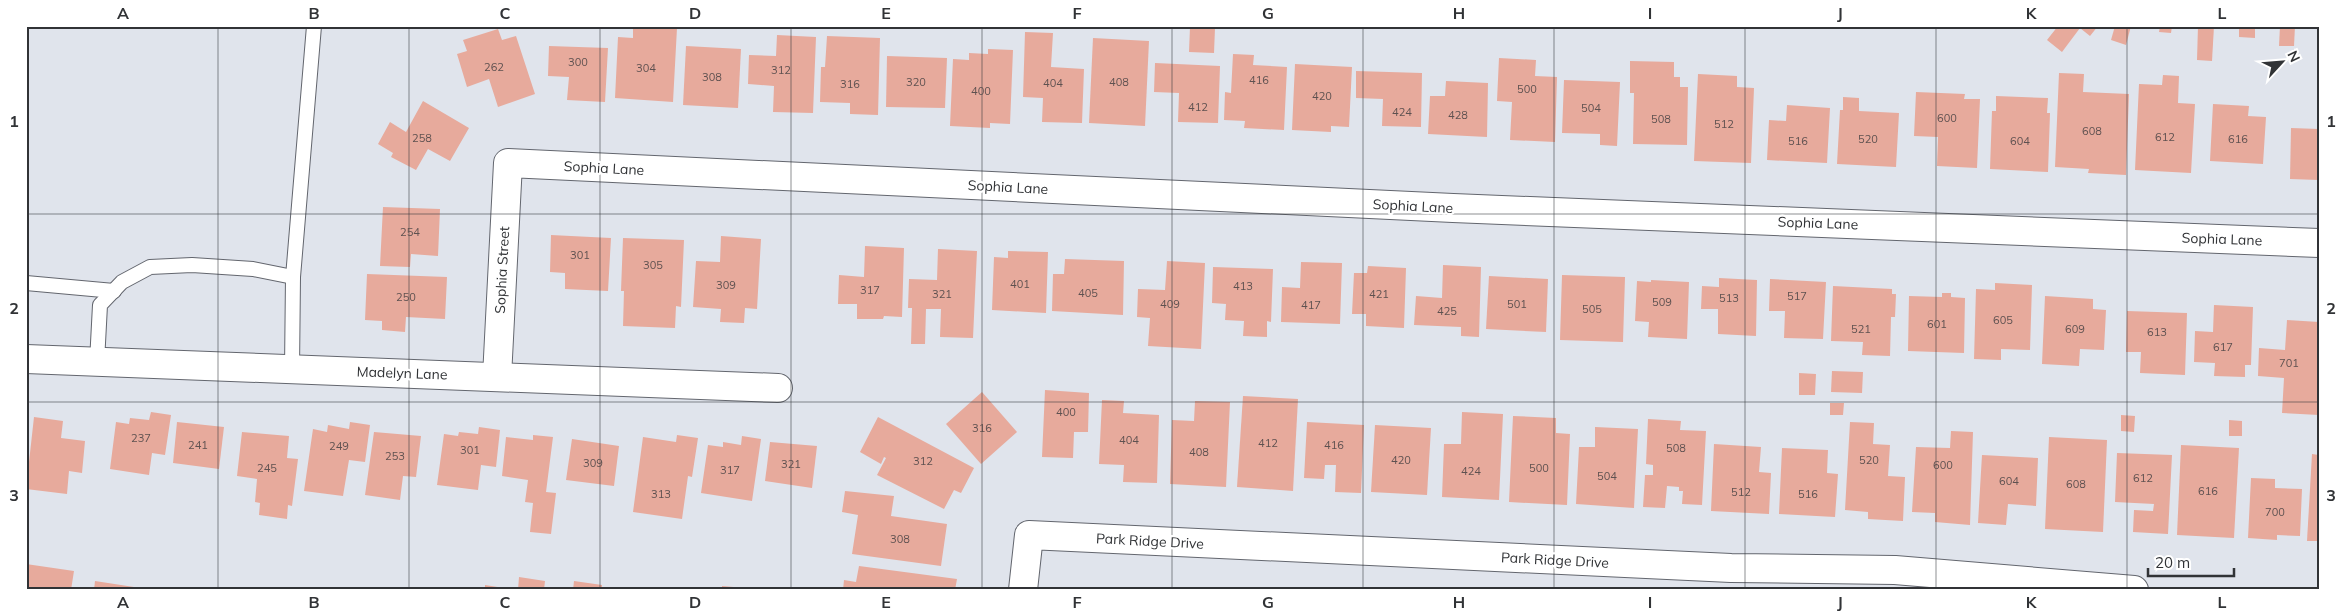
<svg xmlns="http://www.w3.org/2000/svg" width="2345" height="616" font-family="Mulish,sans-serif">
  <rect width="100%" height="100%" fill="#e0e4ec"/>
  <g fill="#e7aa9c">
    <polygon points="633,26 677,28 673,102 615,98 618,37 633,38"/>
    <polygon points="2058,26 2098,26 2090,36 2080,28 2062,52 2047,40"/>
    <polygon points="2115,26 2131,26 2126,45 2111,40"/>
    <polygon points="2160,26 2172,26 2171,33 2159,32"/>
    <polygon points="2198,26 2214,26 2212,61 2197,60"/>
    <polygon points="2239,26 2255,26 2255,38 2239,37"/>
    <polygon points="2280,26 2295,26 2294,46 2279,46"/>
    <polygon points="1190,27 1215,28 1214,53 1189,52"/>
    <polygon points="498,29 502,40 516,36 535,94 498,107 489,79 467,87 457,54 467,51 463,40"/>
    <polygon points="1025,32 1053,33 1051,67 1084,69 1082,123 1042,122 1043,98 1023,97"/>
    <polygon points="777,35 816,37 813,113 773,112 774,86 748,84 749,55 776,56"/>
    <polygon points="827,36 880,38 878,115 850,114 850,103 820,102 821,67 825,67"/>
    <polygon points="1093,38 1149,41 1145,126 1089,123"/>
    <polygon points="549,46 608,48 605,102 567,100 569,77 548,76"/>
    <polygon points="686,46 741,49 738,108 683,105"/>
    <polygon points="988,49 1013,50 1010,124 990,123 990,128 950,126 953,59 969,60 969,53 988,54"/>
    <polygon points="1233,54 1254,55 1253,65 1287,67 1284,130 1244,128 1245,121 1224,120 1225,92 1231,93"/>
    <polygon points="887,56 947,58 945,108 886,107"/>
    <polygon points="1499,58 1536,60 1535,76 1557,77 1555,142 1510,140 1512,102 1497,101"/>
    <polygon points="1630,61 1674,62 1674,77 1680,77 1680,87 1688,87 1687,145 1633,144 1634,93 1630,93"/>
    <polygon points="1155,63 1220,66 1218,123 1178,122 1179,93 1154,92"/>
    <polygon points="1295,64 1352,67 1349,127 1331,126 1331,132 1292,130"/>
    <polygon points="1356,71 1422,73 1421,127 1382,126 1383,99 1356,98"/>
    <polygon points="2059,73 2084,74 2083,92 2129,94 2126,175 2088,173 2089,169 2055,167"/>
    <polygon points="1698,74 1737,76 1737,87 1754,88 1751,163 1694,161"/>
    <polygon points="2163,75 2179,76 2178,103 2195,104 2191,173 2135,170 2139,84 2162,85"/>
    <polygon points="1564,80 1620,82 1617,146 1600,145 1600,134 1562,133"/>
    <polygon points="1446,81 1488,83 1487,137 1428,134 1430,96 1445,96"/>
    <polygon points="1916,92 1965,94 1964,99 1980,99 1977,168 1937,166 1938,137 1914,136"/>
    <polygon points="1996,96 2048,98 2047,113 2050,113 2048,172 1990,169 1992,111 1996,111"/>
    <polygon points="1843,97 1859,98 1859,111 1899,113 1896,167 1837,164 1840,110 1843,110"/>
    <polygon points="423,101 469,128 450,161 428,149 416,170 391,157 393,153 378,144 390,122 406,132"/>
    <polygon points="2213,104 2249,106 2248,116 2266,117 2263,164 2210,161"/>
    <polygon points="1787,105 1830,108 1827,163 1767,160 1769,120 1786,121"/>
    <polygon points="2291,128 2319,129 2319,180 2290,179"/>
    <polygon points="383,207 440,209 438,256 411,254 410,267 380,266"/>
    <polygon points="551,235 611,238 608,291 565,289 565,273 550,272"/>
    <polygon points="721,236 761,239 757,309 745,308 744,323 720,322 721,309 693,307 696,261 720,262"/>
    <polygon points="623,238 684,240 681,307 676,306 675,328 623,326 624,291 621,291"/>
    <polygon points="865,246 904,248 902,317 884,316 883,319 857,319 857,304 838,304 839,275 864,277"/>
    <polygon points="938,249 977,251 973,338 940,337 941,309 926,309 925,344 911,344 912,308 908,308 909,279 937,280"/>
    <polygon points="1008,251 1048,252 1046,313 992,310 994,257 1008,258"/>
    <polygon points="1065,259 1124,261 1123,315 1052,311 1053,274 1064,274"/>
    <polygon points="1167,261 1205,263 1201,349 1148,346 1150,318 1137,317 1138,289 1165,290"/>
    <polygon points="1301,262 1342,263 1340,324 1281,322 1282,287 1300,288"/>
    <polygon points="1443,265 1481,267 1479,337 1461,336 1461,327 1414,325 1416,296 1442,298"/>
    <polygon points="1368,266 1406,268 1404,328 1366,326 1366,314 1352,314 1354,273 1367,273"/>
    <polygon points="1213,267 1273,269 1271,322 1267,321 1267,337 1243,336 1244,321 1225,320 1226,304 1212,303"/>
    <polygon points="367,274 447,277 445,319 406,317 405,332 382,330 382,321 365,320"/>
    <polygon points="1562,275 1625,277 1623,342 1560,340"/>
    <polygon points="1489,276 1548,279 1546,332 1486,329"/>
    <polygon points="1719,278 1757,280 1756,336 1718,334 1718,309 1701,309 1702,286 1719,287"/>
    <polygon points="1770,279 1826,282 1823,339 1784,338 1785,311 1769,311"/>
    <polygon points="1651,280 1689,282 1687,339 1648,337 1649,322 1635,321 1637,281 1651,282"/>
    <polygon points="1995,283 2032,285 2030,350 2001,349 2001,360 1974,359 1976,289 1995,290"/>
    <polygon points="1833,286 1892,289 1892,294 1896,294 1895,317 1891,317 1890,356 1862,355 1863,342 1831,341"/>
    <polygon points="1942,293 1951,293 1951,297 1965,298 1964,353 1908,351 1909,296 1942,297"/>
    <polygon points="2045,296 2093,299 2093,309 2106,310 2104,350 2080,349 2079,366 2042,364"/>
    <polygon points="2214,305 2253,307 2251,365 2245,365 2245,377 2214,376 2215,363 2194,362 2195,331 2213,332"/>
    <polygon points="2127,311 2187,313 2185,375 2140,373 2141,352 2126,352"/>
    <polygon points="2287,320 2319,322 2319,415 2282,413 2284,378 2258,376 2259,348 2285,350"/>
    <polygon points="1832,371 1863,372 1862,393 1831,392"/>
    <polygon points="1799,373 1816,374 1815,395 1799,395"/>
    <polygon points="1045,390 1089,393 1088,432 1074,432 1073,458 1042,457"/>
    <polygon points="982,392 1017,432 981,464 946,424"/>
    <polygon points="1243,396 1298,399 1293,491 1237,487"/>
    <polygon points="1102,400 1124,401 1123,413 1159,415 1157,483 1123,482 1124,465 1099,464"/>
    <polygon points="1195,401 1230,402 1226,487 1170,484 1172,420 1194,421"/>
    <polygon points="1830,403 1844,403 1843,415 1830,415"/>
    <polygon points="151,412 171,415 165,455 152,453 149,475 110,469 116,422 129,424 130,418 149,420"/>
    <polygon points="1462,412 1503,414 1499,500 1442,497 1444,444 1461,444"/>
    <polygon points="2121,415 2135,416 2134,432 2121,431"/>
    <polygon points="1513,416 1556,418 1556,433 1570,434 1567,505 1509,502"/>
    <polygon points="34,417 63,421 61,438 85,441 82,473 69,471 67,494 26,489"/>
    <polygon points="878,417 974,468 961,493 954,490 944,509 877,475 886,458 884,457 881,464 860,452"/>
    <polygon points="1648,419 1681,421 1680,430 1706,431 1702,505 1682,504 1683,491 1679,491 1679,487 1667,486 1665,508 1643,507 1645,475 1653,475 1653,465 1646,464"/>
    <polygon points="2229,420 2242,421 2242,436 2229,436"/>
    <polygon points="177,422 224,427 219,469 173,463"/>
    <polygon points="350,422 370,425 365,462 349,460 343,496 304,491 313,429 327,432 328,425 349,429"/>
    <polygon points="1307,422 1364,425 1361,493 1335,492 1336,465 1325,465 1324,479 1304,478"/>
    <polygon points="1850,422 1874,423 1873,444 1890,445 1888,476 1905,477 1903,521 1868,519 1868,512 1845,510"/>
    <polygon points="1375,425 1431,428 1427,495 1371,492"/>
    <polygon points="479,427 500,430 496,467 481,465 478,490 437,485 444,434 458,436 459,432 478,434"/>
    <polygon points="1595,427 1638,429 1634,508 1576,504 1579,447 1595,447"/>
    <polygon points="1951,431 1973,432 1970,525 1935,522 1935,513 1912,512 1916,447 1950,448"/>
    <polygon points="242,432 289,436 287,458 298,459 292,506 288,505 287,519 259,515 260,503 255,502 257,479 237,476"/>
    <polygon points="374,432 421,436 416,477 403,476 400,500 365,495"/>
    <polygon points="533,435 553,437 546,492 556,493 551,534 530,532 533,503 525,502 528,480 502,476 506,437 533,440"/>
    <polygon points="677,435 698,438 692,477 688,476 682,519 633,512 643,437 676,442"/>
    <polygon points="742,436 761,439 752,501 701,493 708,445 723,447 723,442 741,445"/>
    <polygon points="2049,437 2107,440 2103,532 2045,529"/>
    <polygon points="572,439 619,446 614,486 566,480"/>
    <polygon points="770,442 817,446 812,488 765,481"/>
    <polygon points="1714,444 1761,447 1759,472 1771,473 1769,514 1711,511"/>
    <polygon points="2181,445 2239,448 2234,538 2177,535"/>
    <polygon points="1782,448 1828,450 1827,473 1838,474 1835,517 1779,514"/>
    <polygon points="2117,453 2172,455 2168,534 2133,532 2134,510 2153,511 2154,504 2115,502"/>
    <polygon points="2312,454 2319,455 2319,541 2307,541"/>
    <polygon points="1982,455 2038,458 2036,506 2008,504 2006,525 1978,523"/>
    <polygon points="2251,478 2275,479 2275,488 2302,489 2300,536 2277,535 2277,540 2248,538"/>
    <polygon points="845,491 894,496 891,516 947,524 941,566 852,554 858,515 842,512"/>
    <polygon points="26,564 74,571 71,590 26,590"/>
    <polygon points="859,566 957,579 955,590 843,590 844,580 856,582"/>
    <polygon points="519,577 545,581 544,590 518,590"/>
    <polygon points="95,581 134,587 133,590 94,590"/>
    <polygon points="574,581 602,585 602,590 573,590"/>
    <polygon points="485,585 510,589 510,590 485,590"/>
    <polygon points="722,586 745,588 745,590 722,590"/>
  </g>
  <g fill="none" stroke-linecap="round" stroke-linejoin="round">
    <g stroke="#63666e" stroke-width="16">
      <g id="service">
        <polyline points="293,277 314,26"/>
        <polyline points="26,283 114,291"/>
        <polyline points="97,362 100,305 122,282 150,267 192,265 253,269 293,277 292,369"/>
      </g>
    </g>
    <g stroke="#63666e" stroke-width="30">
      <g id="minor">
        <polyline points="26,359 778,388"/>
        <polyline points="497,377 508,163 1453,208 2319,243"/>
        <polyline points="1023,590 1029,535 1731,568 1895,570 2134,590"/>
      </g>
    </g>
    <use href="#service" stroke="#fff" stroke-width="14"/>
    <use href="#minor" stroke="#fff" stroke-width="28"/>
  </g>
  <path fill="none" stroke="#313336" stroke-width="1" stroke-opacity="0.55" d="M218,26V590M409,26V590M600,26V590M791,26V590M982,26V590M1172,26V590M1363,26V590M1554,26V590M1745,26V590M1936,26V590M2127,26V590M26,214H2319M26,402H2319"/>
  <g text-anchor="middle" stroke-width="4.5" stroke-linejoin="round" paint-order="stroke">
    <g font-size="11" fill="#5e5150">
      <text x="578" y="66">300</text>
      <text x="494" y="71">262</text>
      <text x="646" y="72">304</text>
      <text x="781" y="74">312</text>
      <text x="712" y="81">308</text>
      <text x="1259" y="84">416</text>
      <text x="916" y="86">320</text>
      <text x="1119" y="86">408</text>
      <text x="1053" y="87">404</text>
      <text x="850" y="88">316</text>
      <text x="1527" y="93">500</text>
      <text x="981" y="95">400</text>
      <text x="1322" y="100">420</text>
      <text x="1198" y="111">412</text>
      <text x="1591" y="112">504</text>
      <text x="1402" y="116">424</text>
      <text x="1458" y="119">428</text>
      <text x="1947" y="122">600</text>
      <text x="1661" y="123">508</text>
      <text x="1724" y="128">512</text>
      <text x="2092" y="135">608</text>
      <text x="2165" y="141">612</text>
      <text x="422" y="142">258</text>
      <text x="1868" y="143">520</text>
      <text x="2238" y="143">616</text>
      <text x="1798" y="145">516</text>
      <text x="2020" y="145">604</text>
      <text x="410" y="236">254</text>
      <text x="580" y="259">301</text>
      <text x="653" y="269">305</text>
      <text x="1020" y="288">401</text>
      <text x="726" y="289">309</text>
      <text x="1243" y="290">413</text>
      <text x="870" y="294">317</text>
      <text x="1088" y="297">405</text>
      <text x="942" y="298">321</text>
      <text x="1379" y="298">421</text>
      <text x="1797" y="300">517</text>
      <text x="406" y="301">250</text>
      <text x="1729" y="302">513</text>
      <text x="1662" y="306">509</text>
      <text x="1170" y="308">409</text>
      <text x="1517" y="308">501</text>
      <text x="1311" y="309">417</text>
      <text x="1592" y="313">505</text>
      <text x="1447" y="315">425</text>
      <text x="2003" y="324">605</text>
      <text x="1937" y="328">601</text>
      <text x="1861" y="333">521</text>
      <text x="2075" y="333">609</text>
      <text x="2157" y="336">613</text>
      <text x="2223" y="351">617</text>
      <text x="2289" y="367">701</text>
      <text x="1066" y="416">400</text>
      <text x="982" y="432">316</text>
      <text x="141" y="442">237</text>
      <text x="1129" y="444">404</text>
      <text x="1268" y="447">412</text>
      <text x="198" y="449">241</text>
      <text x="1334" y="449">416</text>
      <text x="339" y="450">249</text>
      <text x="1676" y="452">508</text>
      <text x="470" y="454">301</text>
      <text x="1199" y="456">408</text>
      <text x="395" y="460">253</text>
      <text x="1401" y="464">420</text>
      <text x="1869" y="464">520</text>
      <text x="923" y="465">312</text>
      <text x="593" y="467">309</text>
      <text x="791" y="468">321</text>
      <text x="1943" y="469">600</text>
      <text x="267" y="472">245</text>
      <text x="1539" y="472">500</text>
      <text x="730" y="474">317</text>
      <text x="1471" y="475">424</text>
      <text x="1607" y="480">504</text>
      <text x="2143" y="482">612</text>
      <text x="2009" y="485">604</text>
      <text x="2076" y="488">608</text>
      <text x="2208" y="495">616</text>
      <text x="1741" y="496">512</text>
      <text x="661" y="498">313</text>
      <text x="1808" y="498">516</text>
      <text x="2275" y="516">700</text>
      <text x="900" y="543">308</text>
    </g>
    <g font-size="14" fill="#313336" stroke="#fff">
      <text transform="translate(604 168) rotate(3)" y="5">Sophia Lane</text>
      <text transform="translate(1008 187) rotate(3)" y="5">Sophia Lane</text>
      <text transform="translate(1413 206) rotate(3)" y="5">Sophia Lane</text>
      <text transform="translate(1818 223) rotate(2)" y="5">Sophia Lane</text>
      <text transform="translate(2222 239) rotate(2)" y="5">Sophia Lane</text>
      <text transform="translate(502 270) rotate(-87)" y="5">Sophia Street</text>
      <text transform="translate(402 373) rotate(2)" y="5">Madelyn Lane</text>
      <text transform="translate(1150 541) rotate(3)" y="5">Park Ridge Drive</text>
      <text transform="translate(1555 560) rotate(3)" y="5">Park Ridge Drive</text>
    </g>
  </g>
  <rect width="2345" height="616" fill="none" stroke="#ffffff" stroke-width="55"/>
  <g transform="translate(2282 62) rotate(64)" stroke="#ffffff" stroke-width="4" paint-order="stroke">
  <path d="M0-4L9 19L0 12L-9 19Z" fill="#313336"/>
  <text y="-8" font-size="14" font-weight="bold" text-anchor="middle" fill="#313336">N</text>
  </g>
  <path d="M2148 568v8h86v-8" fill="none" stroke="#313336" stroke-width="2.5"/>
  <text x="2155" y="568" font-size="15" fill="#313336" stroke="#ffffff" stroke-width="4" paint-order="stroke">20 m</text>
  <rect x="28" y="28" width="2290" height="560" fill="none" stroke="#313336" stroke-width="2"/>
  <g font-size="16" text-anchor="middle" font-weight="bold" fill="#313336">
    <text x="123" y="19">A</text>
    <text x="314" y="19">B</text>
    <text x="505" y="19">C</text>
    <text x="695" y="19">D</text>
    <text x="886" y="19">E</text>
    <text x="1077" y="19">F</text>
    <text x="1268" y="19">G</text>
    <text x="1459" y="19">H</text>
    <text x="1650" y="19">I</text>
    <text x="1840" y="19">J</text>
    <text x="2031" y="19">K</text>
    <text x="2222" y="19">L</text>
    <text x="14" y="127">1</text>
    <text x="2331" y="127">1</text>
    <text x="14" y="314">2</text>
    <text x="2331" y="314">2</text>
    <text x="14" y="501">3</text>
    <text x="2331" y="501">3</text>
    <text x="123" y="608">A</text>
    <text x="314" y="608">B</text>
    <text x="505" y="608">C</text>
    <text x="695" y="608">D</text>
    <text x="886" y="608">E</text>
    <text x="1077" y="608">F</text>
    <text x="1268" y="608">G</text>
    <text x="1459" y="608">H</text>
    <text x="1650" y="608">I</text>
    <text x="1840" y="608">J</text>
    <text x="2031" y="608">K</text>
    <text x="2222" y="608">L</text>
  </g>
</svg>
